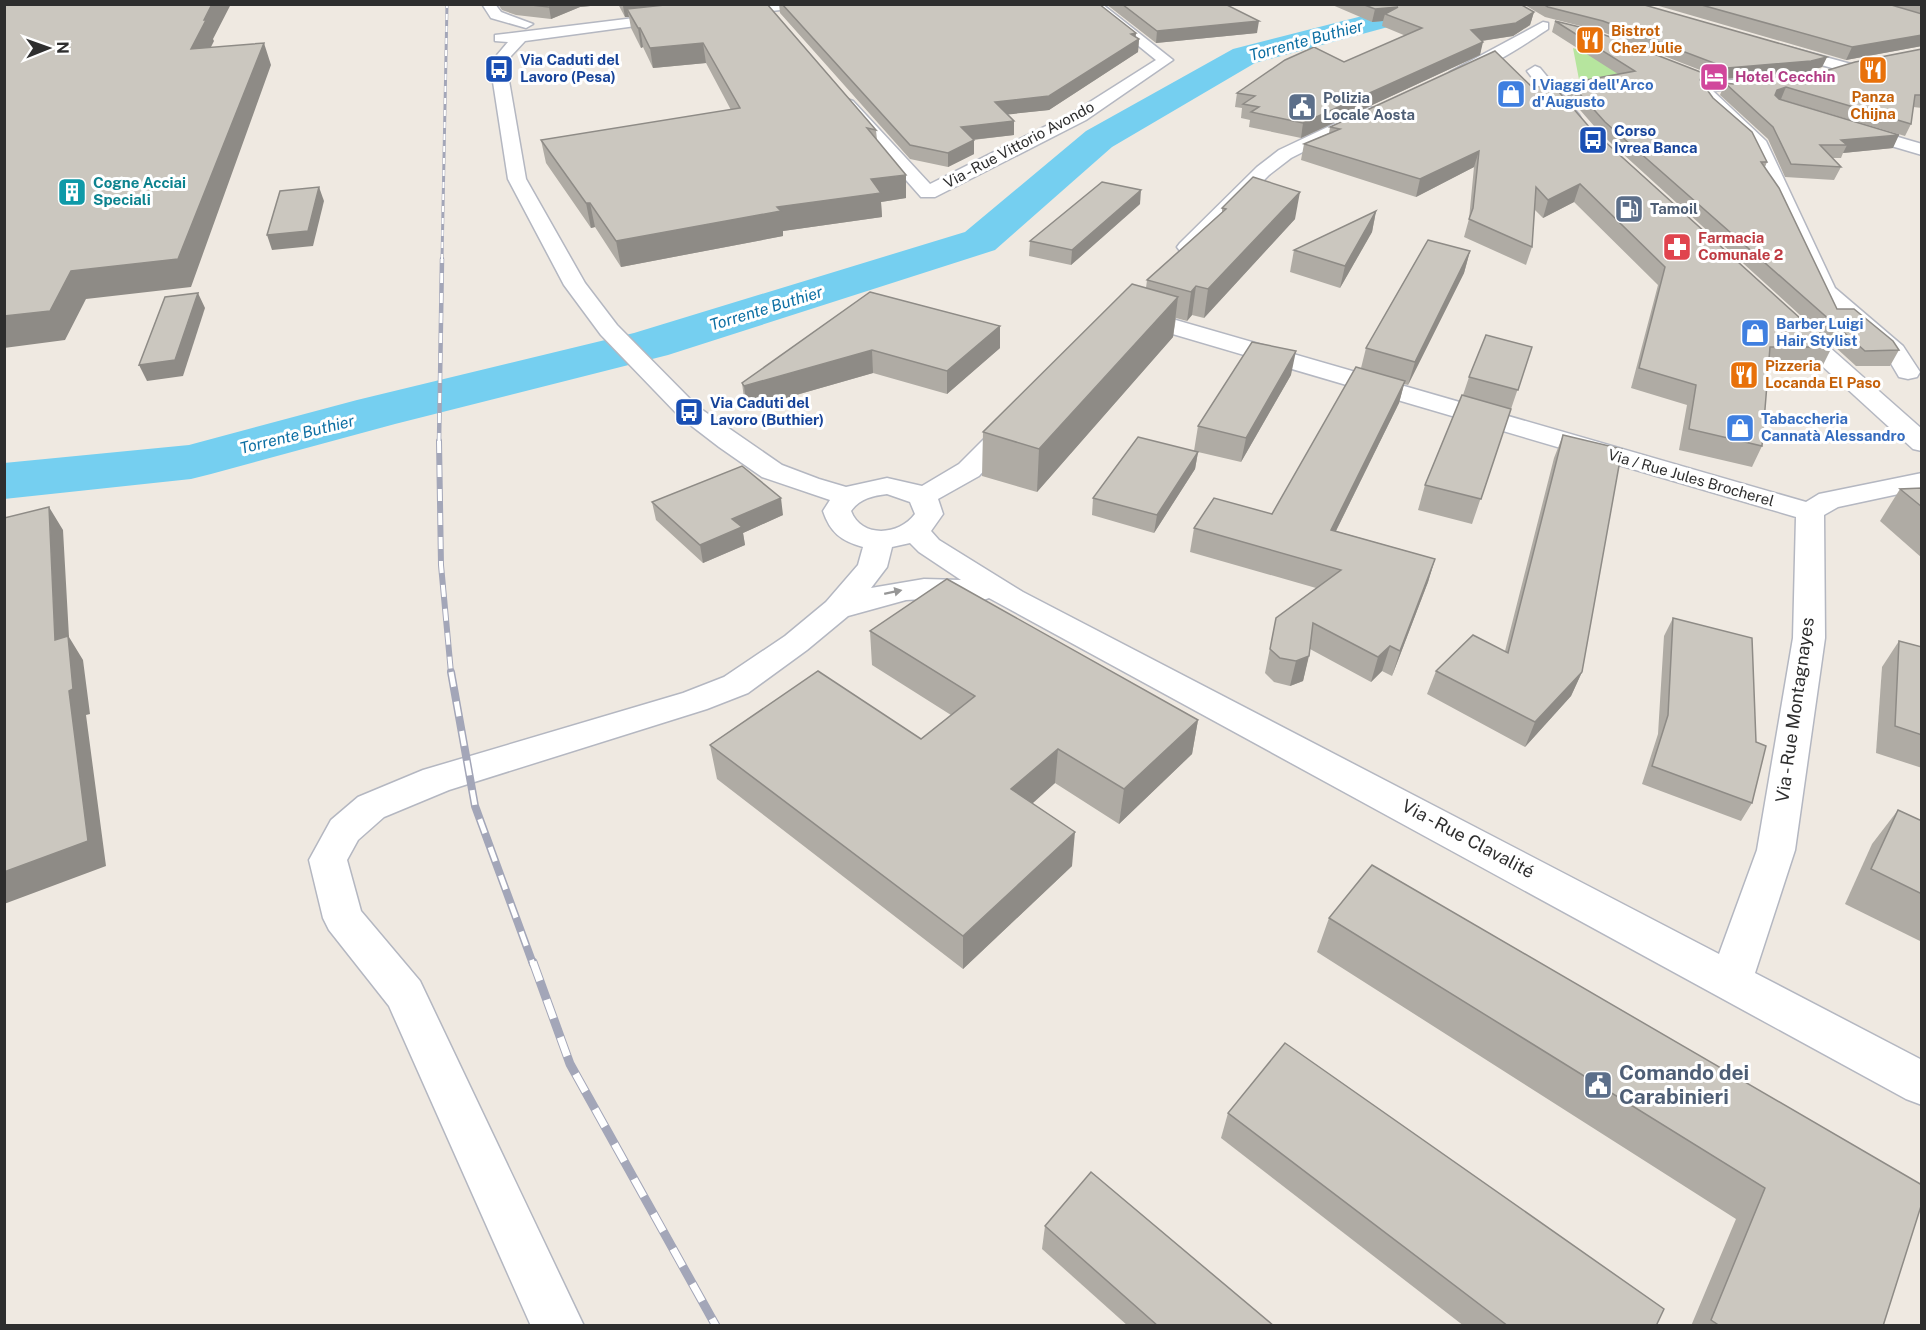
<svg xmlns="http://www.w3.org/2000/svg" width="1926" height="1330" font-family="'Public Sans',sans-serif">
  <rect width="100%" height="100%" fill="#efe9e1"/>
  <path fill="#b6e59e" d="M1573,48C1618,66 1667,60 1712,80L1645,79L1581,90Z"/>
  <g fill="none" stroke-linecap="round" stroke-linejoin="round">
    <polygon fill="#75cff0" fill-rule="evenodd" points="1420,4 1488,4 1484,10 1388,27 1255,63 1112,147 995,250 668,355 395,424 211,474 191,479 4,499 4,463 189,445 357,400 634,333 965,232 1086,131 1233,49 1386,10"/>
    <g stroke="#b4b7c1" stroke-width="3">
      <g id="minor">
        <polygon points="482,4 495,4 501,12 533,24 526,28 491,18"/>
        <polygon points="758,4 805,4 799,8 726,16 719,12 726,8"/>
        <polygon points="1087,4 1102,4 1173,60 1086,120 935,197 921,197 839,104 847,99 853,101 930,184 1074,112 1156,60"/>
        <path d="M675,13L680,14V20L525,41L511,56L507,69L526,179L585,283L617,325L698,407L782,465L819,479L846,487L887,478L922,486L959,464L1005,418L1014,415L1023,418L1027,423L1023,428L979,476L938,499L943,514L931,531L939,540L1023,592L1719,954L1757,850L1793,638L1796,517L1125,320L1122,315L1125,310H1141L1806,502L1819,494L1922,473V489L1838,507L1824,515L1825,638L1795,850L1755,973L1922,1060V1105L1906,1099L989,598L978,602L941,598L906,600L848,616L807,650L748,693L707,709L449,790L384,817L358,840L347,860L361,911L420,981L584,1326H531L389,1006L329,930L323,918L309,860L331,820L358,797L423,770L683,693L724,677L785,636L826,602L858,565L863,547C841,541 830,532 823,511L830,500L762,477L719,447L680,417L601,335L564,285L508,179L491,69L497,55L508,42L495,41V35ZM887,494L910,502L915,514C899,536 861,538 851,511C860,498 873,496 887,494ZM910,543L919,552L961,580L924,579L871,588L887,567L892,547Z"/>
        <path d="M1543,22L1548,23V29C1530,41 1473,80 1453,75L1450,72Z"/>
        <polygon points="1781,45 1851,64 1854,67 1846,72 1776,52 1774,49 1776,46"/>
        <polygon points="1535,66 1540,68 1579,115 1581,119 1579,123 1567,123 1527,71"/>
        <polygon points="1779,76 1784,78 1787,81 1784,84 1713,91 1766,141 1835,288 1903,346 1920,372 1917,377 1908,379 1899,377 1886,355 1818,296 1749,143 1710,109 1697,91 1702,84 1708,82"/>
        <polygon points="1370,107 1376,109 1378,112 1376,115 1291,158 1269,175 1194,251 1180,251 1177,247 1180,243 1257,167 1279,150"/>
        <polygon points="1853,124 1922,144 1922,155 1847,133 1845,129 1847,125"/>
        <polygon points="1794,321 1802,323 1922,429 1922,451 1913,449 1786,333 1783,328 1786,323"/>
      </g>
    </g>
    <use href="#minor" fill="#fff" fill-rule="evenodd"/>
    <g stroke="#a3a6b8" stroke-width="3">
      <polyline id="rail-far4" points="442,260 447,4"/>
    </g>
    <g stroke="#a3a6b8" stroke-width="4.5">
      <polyline id="rail-far3" points="439,443 442,259"/>
    </g>
    <g stroke="#a3a6b8" stroke-width="6">
      <polyline id="rail-far2" points="439,441 441,565 451,673"/>
    </g>
    <g stroke="#a3a6b8" stroke-width="8">
      <polyline id="rail-far1" points="451,672 475,806 533,964"/>
    </g>
    <g stroke="#a3a6b8" stroke-width="9">
      <polyline id="rail" points="533,962 570,1064 716,1326"/>
    </g>
    <use href="#rail-far4" stroke="#fff" stroke-width="2" stroke-dasharray="6" stroke-linecap="butt"/>
    <use href="#rail-far3" stroke="#fff" stroke-width="3" stroke-dasharray="10" stroke-linecap="butt"/>
    <use href="#rail-far2" stroke="#fff" stroke-width="4" stroke-dasharray="12" stroke-linecap="butt"/>
    <use href="#rail-far1" stroke="#fff" stroke-width="5" stroke-dasharray="15" stroke-linecap="butt"/>
    <use href="#rail" stroke="#fff" stroke-width="7" stroke-dasharray="20" stroke-linecap="butt"/>
  </g>
  <g fill="#afaba4">
    <polygon points="498,4 611,4 580,7 551,19 516,15 502,10"/>
    <polygon points="618,4 767,4 876,130 877,140 906,198 881,202 882,217 783,231 783,236 621,267 595,227 591,228 546,163 541,140 731,110 706,63 653,68 643,47 641,48 631,28 629,17 625,17"/>
    <polygon points="779,4 1099,4 1136,33 1135,37 1139,39 1138,52 1049,110 1007,114 1014,135 973,140 974,154 948,167 910,159 780,13"/>
    <polygon points="1106,4 1225,4 1257,33 1156,43"/>
    <polygon points="1330,4 1520,4 1534,12 1530,25 1513,36 1482,41 1480,55 1301,138 1249,127 1250,120 1241,118 1242,108 1235,107 1237,93 1344,62 1406,36 1382,26 1383,21 1372,22"/>
    <polygon points="1523,4 1641,4 1827,57 1822,67 1807,72 1723,79 1600,31 1545,17"/>
    <polygon points="1652,4 1922,4 1922,46 1846,60"/>
    <polygon points="1555,21 1703,73 1700,81 1713,98 1767,162 1765,167 1837,309 1899,350 1890,366 1856,366 1601,134 1567,95 1570,83 1618,74 1552,32"/>
    <polygon points="1922,49 1922,108 1913,107 1911,124 1905,136 1780,99 1893,148 1843,153 1841,158 1832,158 1841,167 1834,180 1785,177 1768,139 1720,95 1725,83 1733,84 1815,74"/>
    <polygon points="1533,88 1591,129 1832,347 1822,367 1768,367 1762,446 1752,467 1679,450 1687,405 1631,388 1658,285 1574,202 1543,218 1534,209 1532,247 1526,265 1464,237 1469,219 1474,167 1416,197 1301,160 1304,144 1329,133 1330,127"/>
    <polygon points="1140,204 1071,265 1029,256 1030,241"/>
    <polygon points="1222,208 1295,219 1204,318 1192,315 1187,321 1176,318 1173,337 1037,492 982,476 983,432 1146,288 1147,280 1222,212"/>
    <polygon points="1376,211 1372,232 1340,288 1290,272 1294,250"/>
    <polygon points="1470,251 1464,273 1408,385 1404,384 1399,403 1336,531 1435,559 1428,582 1392,676 1382,671 1371,682 1310,649 1303,681 1290,686 1274,682 1265,673 1276,618 1316,588 1190,552 1194,528 1272,514 1361,368 1366,348"/>
    <polygon points="870,292 1000,326 1000,348 947,394 873,373 747,409 745,406 742,383"/>
    <polygon points="1532,347 1472,524 1418,510 1425,485 1463,395 1469,377"/>
    <polygon points="1291,375 1241,462 1198,452 1195,469 1154,533 1092,515 1093,498 1194,451 1198,426"/>
    <polygon points="1563,435 1582,672 1571,696 1525,747 1427,694 1436,671 1505,651 1554,458"/>
    <polygon points="1922,488 1922,558 1880,521 1900,489"/>
    <polygon points="652,502 783,515 743,533 745,545 703,563 656,520"/>
    <polygon points="1673,618 1752,803 1741,821 1642,784 1658,734 1664,636"/>
    <polygon points="870,631 1198,720 1192,754 1119,824 1055,783 1032,803 1072,866 963,969 717,779 710,745 921,739 951,715 872,665"/>
    <polygon points="1899,641 1922,647 1922,768 1876,753 1882,667"/>
    <polygon points="1898,810 1922,821 1922,942 1845,904 1872,844"/>
    <polygon points="1329,918 1922,1185 1883,1326 1691,1326 1736,1219 1317,952"/>
    <polygon points="1228,1113 1656,1326 1464,1326 1221,1138"/>
    <polygon points="1045,1226 1274,1326 1128,1326 1042,1249"/>
  </g>
  <g fill="#8e8b86">
    <polygon points="212,4 231,4 213,39 214,41 199,71 191,49 204,20"/>
    <polygon points="556,4 611,4 580,7 551,19 549,7"/>
    <polygon points="633,4 733,4 627,9 629,17 625,17 623,6"/>
    <polygon points="1398,7 1385,14 1383,21 1372,22 1375,9"/>
    <polygon points="1534,12 1530,25 1513,36 1467,43 1471,30"/>
    <polygon points="1259,21 1257,33 1156,43 1157,31"/>
    <polygon points="638,28 640,28 643,47 641,48"/>
    <polygon points="1136,33 1135,42 1139,39 1138,52 1049,110 994,116 995,102 1131,34"/>
    <polygon points="1922,35 1922,46 1846,60 1852,47"/>
    <polygon points="1483,42 1480,55 1301,138 1303,123"/>
    <polygon points="264,43 271,65 191,287 86,299 65,340 4,348 4,316"/>
    <polygon points="703,43 706,63 653,68 650,48"/>
    <polygon points="1827,57 1822,67 1807,72 1723,79 1727,68"/>
    <polygon points="1786,87 1781,99 1772,102 1777,90"/>
    <polygon points="1014,121 1014,135 961,141 961,127"/>
    <polygon points="1899,135 1893,148 1843,153 1847,145 1841,140"/>
    <polygon points="974,140 974,154 948,167 948,153"/>
    <polygon points="1479,151 1474,167 1416,197 1420,179"/>
    <polygon points="906,175 906,198 881,202 882,217 783,231 783,236 621,267 616,241 777,207 871,179"/>
    <polygon points="1580,184 1574,202 1543,218 1548,200"/>
    <polygon points="319,187 324,201 313,246 272,250 267,235"/>
    <polygon points="1141,190 1140,204 1071,265 1072,250"/>
    <polygon points="1300,192 1295,219 1204,318 1208,289"/>
    <polygon points="586,203 590,203 595,227 591,228"/>
    <polygon points="1376,211 1372,232 1340,288 1345,266"/>
    <polygon points="1470,251 1464,273 1408,385 1415,362"/>
    <polygon points="1196,286 1192,315 1187,321 1191,292"/>
    <polygon points="198,293 205,308 183,376 147,381 139,365"/>
    <polygon points="1178,297 1173,337 1037,492 1039,449"/>
    <polygon points="1000,326 1000,348 947,394 947,371"/>
    <polygon points="872,350 873,373 747,409 744,386"/>
    <polygon points="1296,351 1291,375 1241,462 1246,438"/>
    <polygon points="1405,381 1399,403 1325,553 1331,530"/>
    <polygon points="1198,452 1195,469 1154,533 1157,515"/>
    <polygon points="781,498 783,515 743,533 745,545 703,563 700,545 732,519"/>
    <polygon points="49,507 63,530 69,637 83,660 90,714 86,715 106,866 4,904 4,872 69,691 55,640"/>
    <polygon points="1435,559 1428,582 1392,676 1400,651"/>
    <polygon points="1390,646 1382,671 1371,682 1378,657"/>
    <polygon points="1309,656 1303,681 1290,686 1296,661"/>
    <polygon points="1582,672 1571,696 1525,747 1535,722"/>
    <polygon points="1198,720 1192,754 1119,824 1124,789"/>
    <polygon points="1058,749 1055,783 1010,824 1011,789"/>
    <polygon points="1075,832 1072,866 963,969 963,936"/>
  </g>
  <g fill="#cbc7bf" stroke="#8e8b86" stroke-width="1.5">
    <polygon points="4,4 212,4 204,20 206,20 191,49 264,43 178,259 71,271 50,311 4,316"/>
    <polygon points="522,4 556,4 549,7"/>
    <polygon points="674,4 767,4 876,130 867,128 906,175 871,179 881,193 777,207 781,211 616,241 590,203 586,203 541,140 740,108 703,43 650,48 640,28 638,28 627,9"/>
    <polygon points="782,4 1099,4 1136,33 1131,34 1139,39 1049,96 995,102 1014,121 961,127 974,140 948,153 910,145"/>
    <polygon points="1122,4 1225,4 1259,21 1157,31"/>
    <polygon points="1362,4 1520,4 1534,12 1516,23 1471,30 1483,42 1303,123 1251,112 1259,107 1243,104 1255,96 1237,93 1285,60 1314,47 1344,62 1422,28 1385,14 1398,7 1375,9"/>
    <polygon points="1543,4 1641,4 1827,57 1811,61 1727,68 1603,21 1548,7"/>
    <polygon points="1698,4 1888,4 1922,14 1922,35 1852,47"/>
    <polygon points="1555,21 1592,30 1703,73 1700,80 1713,98 1752,132 1767,162 1761,162 1779,188 1837,309 1854,309 1893,341 1899,350 1865,351 1605,122 1570,83 1635,71"/>
    <polygon points="1922,49 1922,95 1915,95 1911,124 1786,87 1777,90 1775,95 1779,99 1899,135 1841,140 1847,145 1820,145 1841,167 1791,164 1773,127 1725,83 1733,84 1743,79 1815,74 1855,62"/>
    <polygon points="1495,51 1533,88 1552,84 1591,129 1832,347 1770,347 1762,446 1689,429 1696,385 1639,368 1665,267 1580,184 1548,200 1536,187 1532,247 1469,219 1473,208 1479,151 1420,179 1304,144 1340,129 1330,127"/>
    <polygon points="1253,177 1300,192 1208,289 1196,286 1191,292 1147,280 1226,209 1222,208"/>
    <polygon points="1102,182 1141,190 1072,250 1030,241"/>
    <polygon points="319,187 308,231 267,235 280,191"/>
    <polygon points="1376,211 1345,266 1294,250"/>
    <polygon points="1428,240 1470,251 1415,362 1366,348"/>
    <polygon points="1132,284 1178,297 1039,449 983,432"/>
    <polygon points="870,292 1000,326 947,371 872,350 744,386 742,383"/>
    <polygon points="198,293 175,360 139,365 165,297"/>
    <polygon points="1486,335 1532,347 1518,390 1469,377"/>
    <polygon points="1252,342 1296,351 1246,438 1198,426"/>
    <polygon points="1356,367 1405,381 1331,530 1435,559 1400,651 1390,646 1378,657 1313,623 1309,656 1296,661 1280,658 1270,649 1276,618 1341,570 1194,528 1214,498 1272,514"/>
    <polygon points="1462,395 1511,409 1481,499 1425,485"/>
    <polygon points="1563,435 1622,449 1582,672 1535,722 1436,671 1473,635 1508,653"/>
    <polygon points="1138,437 1198,452 1157,515 1093,498"/>
    <polygon points="742,466 781,498 732,519 742,527 700,545 652,502"/>
    <polygon points="1922,488 1922,507 1900,489"/>
    <polygon points="49,507 55,640 68,636 73,689 69,691 88,841 4,872 4,518"/>
    <polygon points="947,579 1198,720 1124,789 1058,749 1011,789 1075,832 963,936 710,745 818,671 921,739 975,696 870,631"/>
    <polygon points="1673,618 1752,638 1756,742 1766,746 1752,803 1652,766 1668,715"/>
    <polygon points="1899,641 1922,647 1922,735 1895,726"/>
    <polygon points="1898,810 1922,821 1922,894 1871,869"/>
    <polygon points="1372,865 1922,1185 1922,1203 1883,1326 1720,1326 1711,1320 1765,1188 1329,918"/>
    <polygon points="1285,1043 1664,1309 1656,1326 1508,1326 1228,1113"/>
    <polygon points="1091,1172 1274,1326 1158,1326 1045,1226"/>
  </g>
  <defs><path id="oneway-solid" d="M-6-.8H1V-3.2L6.5 0L1 3.2V.8H-6Z" transform="scale(1.5)"/></defs>
  <use fill="#969696" href="#oneway-solid" transform="translate(893 592) rotate(-12)"/>
  <defs>
    <g id="restaurant-square" transform="scale(1.5)"><rect x="-9" y="-9" width="18" height="18" rx="4" fill="#e8710a" stroke="#fff"/><path d="M-5-6h1v4h1v-4h1v4h1v-4h1v5L-1.5 .5V6h-2V.5L-5-1ZM5-6V6H3V1.5H1.5Q1.5-4 5-6Z" fill="#fff"/></g>
    <g id="bus-square" transform="scale(1.5)"><rect x="-9" y="-9" width="18" height="18" rx="4" fill="#1a4fb4" stroke="#fff"/><path d="M-5-6H5V4H4V6H2V4H-2V6H-4V4H-5ZM-3.5-4V0h7V-4ZM-3.5 1.2v1.5H-2V1.2ZM2 1.2v1.5H3.5V1.2Z" fill="#fff"/></g>
    <g id="hotel-square" transform="scale(1.5)"><rect x="-9" y="-9" width="18" height="18" rx="4" fill="#d1479c" stroke="#fff"/><path d="M-6-4.5h1.5V1H6V5H4.5V3h-9V5H-6ZM-4 0a1.8 1.8 0 1 1 3.6 0ZM.5 0V-2.5h3Q6-2.5 6 0Z" fill="#fff"/></g>
    <g id="shop-square" transform="scale(1.5)"><rect x="-9" y="-9" width="18" height="18" rx="4" fill="#3f7fe0" stroke="#fff"/><path d="M-5-2.5h2.3a2.7 3.5 0 0 1 5.4 0H5L5.5 6h-11ZM-1.5-2.5h3a1.5 2.3 0 0 0-3 0Z" fill="#fff"/></g>
    <g id="civic-square" transform="scale(1.5)"><rect x="-9" y="-9" width="18" height="18" rx="4" fill="#5c6f8a" stroke="#fff"/><path d="M-.6-6.5H3V-4.5H.6V-3L4-1V1h2V6H-6V1h2V-1L-.6-3ZM-1.2 2.5V6h2.4V2.5Z" fill="#fff"/></g>
    <g id="building-square" transform="scale(1.5)"><rect x="-9" y="-9" width="18" height="18" rx="4" fill="#0f9aa8" stroke="#fff"/><path d="M-4-6H4V6H1V3H-1V6H-4ZM-2.5-4.3h1.7v1.8h-1.7ZM.8-4.3h1.7v1.8H.8ZM-2.5-1h1.7V.8h-1.7ZM.8-1h1.7V.8H.8Z" fill="#fff"/></g>
    <g id="fuel-square" transform="scale(1.5)"><rect x="-9" y="-9" width="18" height="18" rx="4" fill="#5c6f8a" stroke="#fff"/><path d="M-5.5-6h7V0h2V4h1.3V-2.5L3-4.5l.8-.8L6-3V5H2.5V1h-1V6h-7ZM-4.2-4.7v3.2H.2V-4.7Z" fill="#fff"/></g>
    <g id="pharmacy-square" transform="scale(1.5)"><rect x="-9" y="-9" width="18" height="18" rx="4" fill="#e0444e" stroke="#fff"/><path d="M-2-6h4v4h4v4h-4v4h-4v-4h-4v-4h4Z" fill="#fff"/></g>
  </defs>
  <g fill-rule="evenodd">
    <use href="#restaurant-square" x="1590" y="40"/>
    <use href="#bus-square" x="499" y="69"/>
    <use href="#restaurant-square" x="1873" y="70"/>
    <use href="#hotel-square" x="1714" y="77"/>
    <use href="#shop-square" x="1511" y="94"/>
    <use href="#civic-square" x="1302" y="107"/>
    <use href="#bus-square" x="1593" y="140"/>
    <use href="#building-square" x="72" y="192"/>
    <use href="#fuel-square" x="1629" y="209"/>
    <use href="#pharmacy-square" x="1677" y="247"/>
    <use href="#shop-square" x="1755" y="333"/>
    <use href="#restaurant-square" x="1744" y="375"/>
    <use href="#bus-square" x="689" y="412"/>
    <use href="#shop-square" x="1740" y="428"/>
    <use href="#civic-square" x="1598" y="1085"/>
  </g>
  <g text-anchor="middle" stroke-width="6" stroke-linejoin="round" paint-order="stroke">
    <g font-size="15" font-weight="bold" fill="#c56008" stroke="#fff" text-anchor="start">
      <text x="1611" y="36">Bistrot<tspan x="1611" dy="17">Chez Julie</tspan></text>
      <text x="1873" y="102" text-anchor="middle">Panza<tspan x="1873" dy="17">Chijna</tspan></text>
      <text x="1765" y="371">Pizzeria<tspan x="1765" dy="17">Locanda El Paso</tspan></text>
    </g>
    <g font-size="15" font-weight="bold" fill="#164399" stroke="#fff" text-anchor="start">
      <text x="520" y="65">Via Caduti del<tspan x="520" dy="17">Lavoro (Pesa)</tspan></text>
      <text x="1614" y="136">Corso<tspan x="1614" dy="17">Ivrea Banca</tspan></text>
      <text x="710" y="408">Via Caduti del<tspan x="710" dy="17">Lavoro (Buthier)</tspan></text>
    </g>
    <g font-size="15" font-weight="bold" fill="#b23c85" stroke="#fff" text-anchor="start">
      <text x="1735" y="82">Hotel Cecchin</text>
    </g>
    <g font-size="15" font-weight="bold" fill="#366cbe" stroke="#fff" text-anchor="start">
      <text x="1532" y="90">I Viaggi dell'Arco<tspan x="1532" dy="17">d'Augusto</tspan></text>
      <text x="1776" y="329">Barber Luigi<tspan x="1776" dy="17">Hair Stylist</tspan></text>
      <text x="1761" y="424">Tabaccheria<tspan x="1761" dy="17">Cannatà Alessandro</tspan></text>
    </g>
    <g font-size="15" font-weight="bold" fill="#4e5e75" stroke="#fff" text-anchor="start">
      <text x="1323" y="103">Polizia<tspan x="1323" dy="17">Locale Aosta</tspan></text>
      <text x="1650" y="214">Tamoil</text>
    </g>
    <g font-size="15" fill="#2e2e2e" stroke="#fff">
      <text transform="translate(1019 145) rotate(-28)" y="5">Via - Rue Vittorio Avondo</text>
      <text transform="translate(1691 478) rotate(16)" y="5">Via / Rue Jules Brocherel</text>
    </g>
    <g font-size="15" font-weight="bold" fill="#0d838f" stroke="#fff" text-anchor="start">
      <text x="93" y="188">Cogne Acciai<tspan x="93" dy="17">Speciali</tspan></text>
    </g>
    <g font-size="15" font-weight="bold" fill="#be3a42" stroke="#fff" text-anchor="start">
      <text x="1698" y="243">Farmacia<tspan x="1698" dy="17">Comunale 2</tspan></text>
    </g>
    <g font-size="16" font-style="italic" fill="#0d6fa3" stroke="#fff">
      <text transform="translate(1306 40) rotate(-15)" y="6">Torrente Buthier</text>
      <text transform="translate(766 308) rotate(-17)" y="6">Torrente Buthier</text>
      <text transform="translate(297 434) rotate(-14)" y="6">Torrente Buthier</text>
    </g>
    <g font-size="18" fill="#2e2e2e" stroke="#fff">
      <text transform="translate(1795 710) rotate(-82)" y="6">Via - Rue Montagnayes</text>
      <text transform="translate(1468 839) rotate(28)" y="6">Via - Rue Clavalité</text>
    </g>
    <g font-size="21" font-weight="bold" fill="#4e5e75" stroke="#fff" text-anchor="start">
      <text x="1619" y="1080">Comando dei<tspan x="1619" dy="24">Carabinieri</tspan></text>
    </g>
  </g>
  <rect width="1926" height="1330" fill="none" stroke="#2e2e2e" stroke-width="12"/>
  <g transform="translate(48 48) rotate(89)" stroke="#ffffff" stroke-width="4.5" paint-order="stroke">
  <path d="M0-4.5L10 22L0 15L-10 22Z" fill="#2e2e2e"/>
  <text y="-9" font-size="16" font-weight="bold" text-anchor="middle" fill="#2e2e2e">N</text>
  </g>
</svg>
